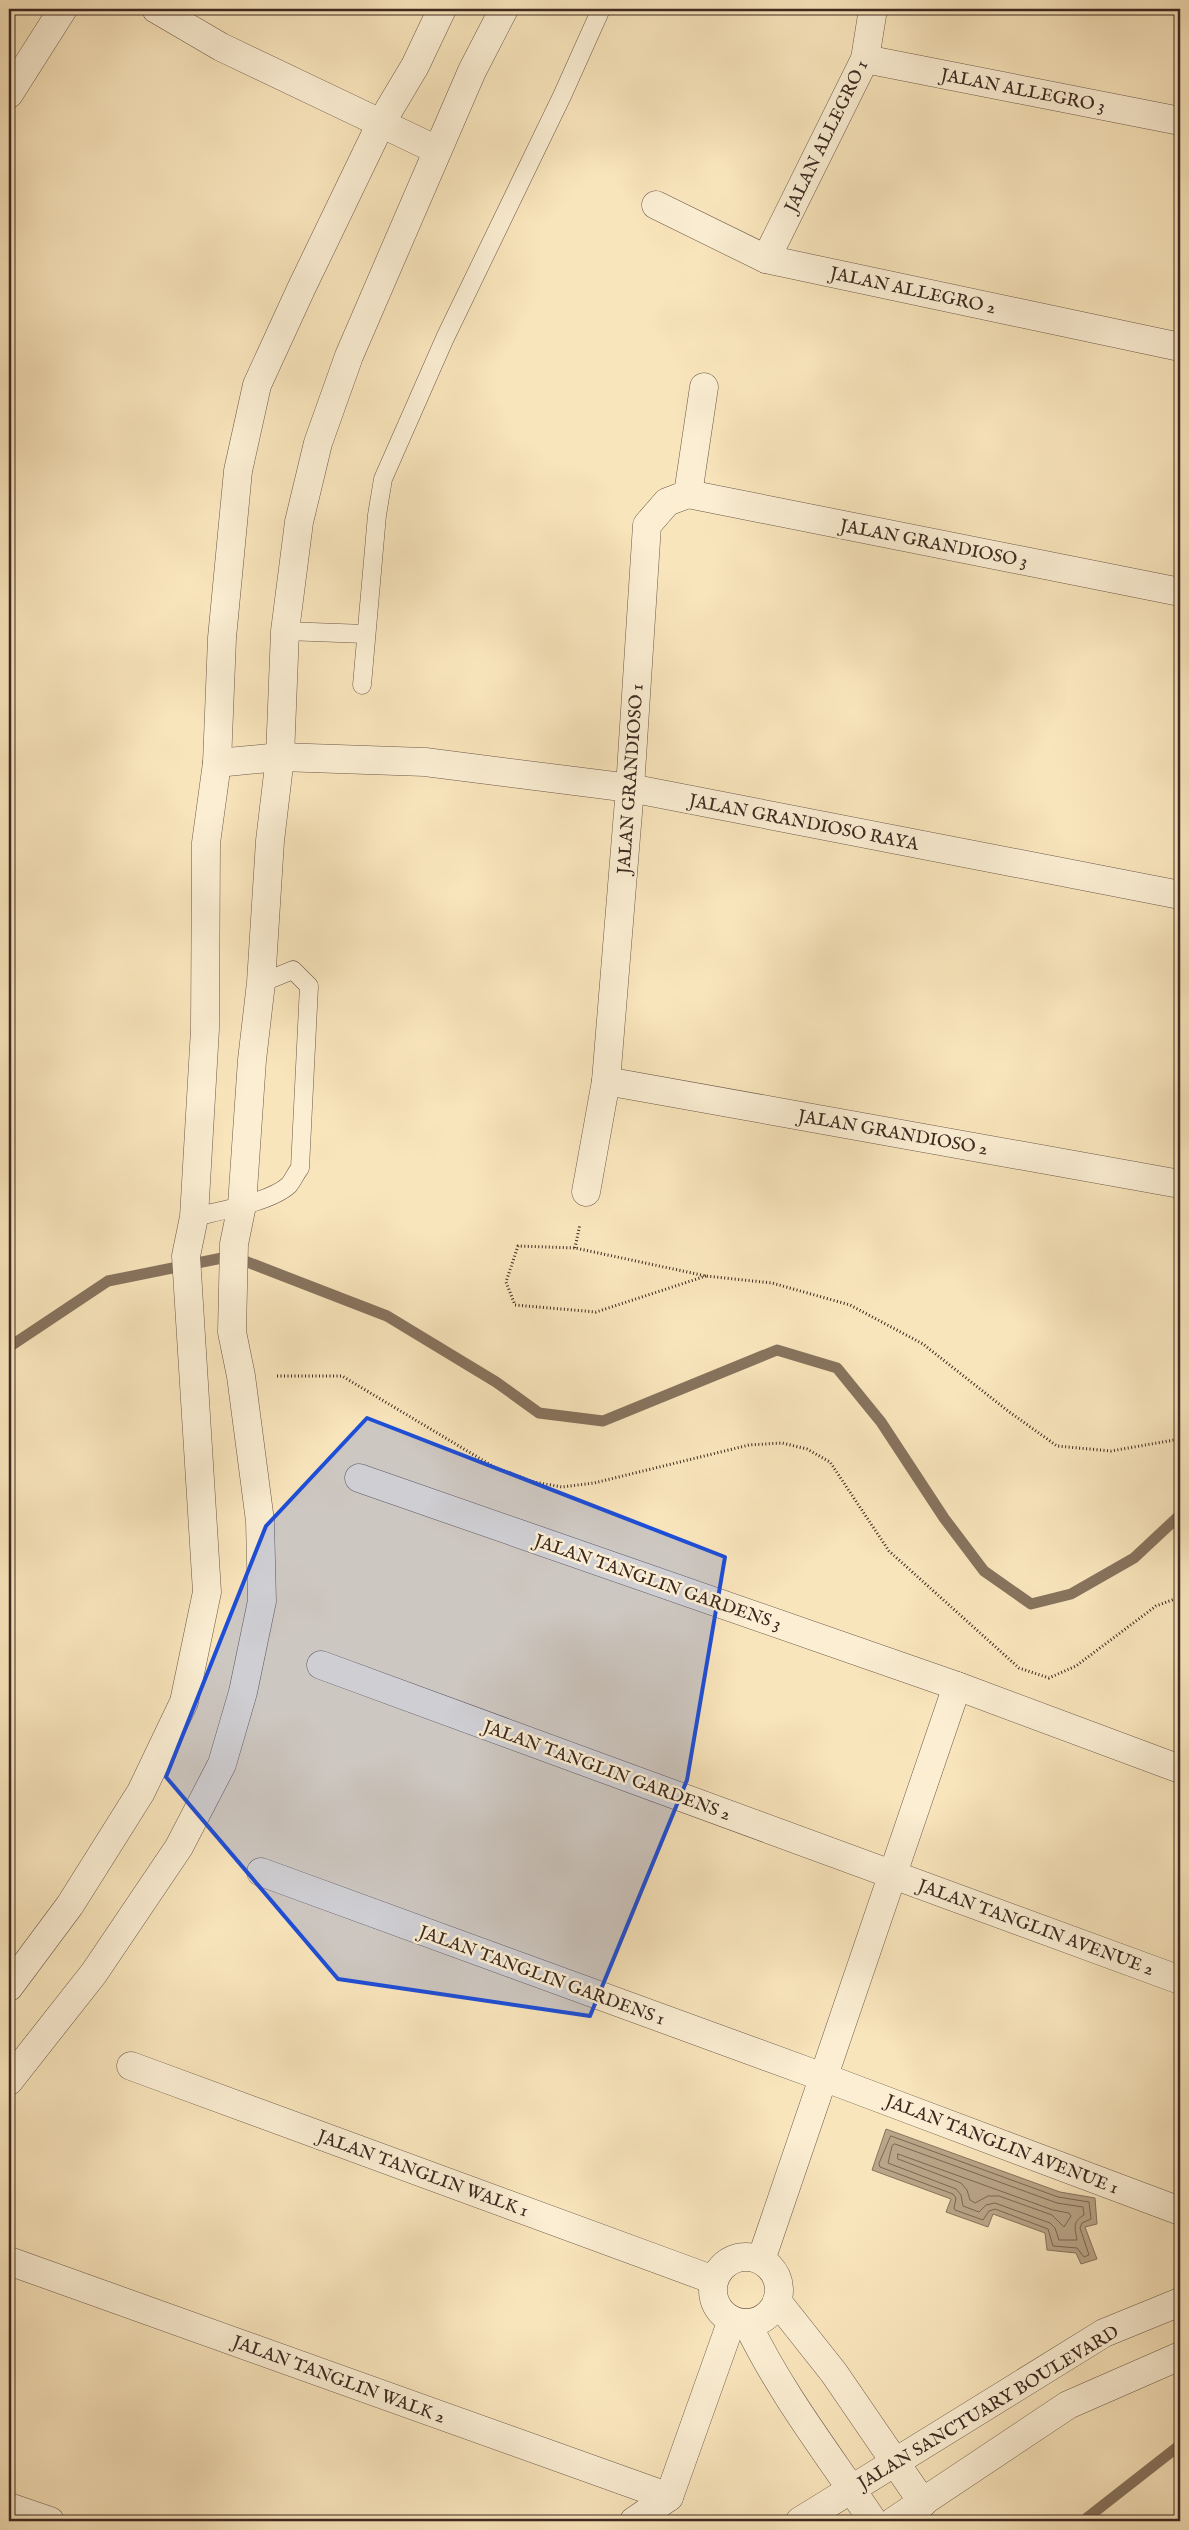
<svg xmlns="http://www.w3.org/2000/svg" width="1189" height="2530" font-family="'IM FELL English',serif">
  <rect width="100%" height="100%" fill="#f9e5bc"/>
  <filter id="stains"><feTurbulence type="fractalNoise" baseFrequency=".004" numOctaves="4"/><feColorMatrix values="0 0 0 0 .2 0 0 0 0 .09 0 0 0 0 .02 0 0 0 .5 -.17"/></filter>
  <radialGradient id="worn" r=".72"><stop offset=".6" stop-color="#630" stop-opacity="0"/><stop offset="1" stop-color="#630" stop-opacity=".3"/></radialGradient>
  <polygon fill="#b9a587" stroke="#87735e" points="886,2129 1060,2192 1095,2198 1097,2224 1085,2227 1097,2259 1081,2264 1076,2253 1047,2250 1045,2233 993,2214 988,2227 946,2212 951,2199 872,2170"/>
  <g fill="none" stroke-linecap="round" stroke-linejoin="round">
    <g stroke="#7b6754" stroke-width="1">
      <polygon points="891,2136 1058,2197 1089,2202 1091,2219 1082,2223 1080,2228 1089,2255 1084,2257 1077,2248 1053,2246 1048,2229 995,2209 989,2211 983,2220 955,2210 954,2208 956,2198 953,2194 880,2167 879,2164"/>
      <path d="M895,2144L1057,2203L1083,2207L1084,2215C1072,2222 1075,2228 1077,2240H1059L1055,2228L1050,2223L995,2203L986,2205L979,2212L963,2206L961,2195L956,2189L888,2163L892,2146Z"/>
      <polygon points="898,2154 1053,2210 1069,2213 1071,2216 1064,2227 1052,2215 999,2196 988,2196 975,2203 970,2200 967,2190 961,2183 898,2159"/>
    </g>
    <g stroke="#87735e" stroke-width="11">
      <polyline points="9,1347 108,1281 232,1256 387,1316 496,1382 539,1413 603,1421 777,1350 837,1368 881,1422 944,1518 984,1571 1031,1604 1071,1594 1134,1558 1180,1515"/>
      <polyline points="1083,2521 1180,2445"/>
    </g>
    <g stroke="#6c5848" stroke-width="19">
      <g id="lane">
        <polyline points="285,631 366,634"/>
        <polyline points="362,685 377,515 383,479 445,338 562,96 601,9"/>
        <path d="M194,1217C219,1211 271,1202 289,1185C293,1180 296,1173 300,1168L309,986L293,970L261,983"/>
      </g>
    </g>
    <g stroke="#6c5848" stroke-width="29">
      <g id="street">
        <polyline points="156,9 221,47 437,150"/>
        <polyline points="865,59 1180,121"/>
        <polyline points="9,94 63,9"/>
        <polyline points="656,205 766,259 1180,347"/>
        <polyline points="766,259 865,59 873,9"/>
        <polyline points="688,494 1180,592"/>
        <polyline points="217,763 280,757 425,762 630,788 1180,895"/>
        <polyline points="606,1081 1180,1184"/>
        <polyline points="586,1192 606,1081 630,788 647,525 667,502 688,494 704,387"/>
        <polyline points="359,1478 957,1686 1180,1769"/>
        <polyline points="321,1665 1180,1980"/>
        <polyline points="261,1872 823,2077 1180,2211"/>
        <polyline points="9,1987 70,1905 141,1792 184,1702 207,1592 186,1256 194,1217 205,1029 206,843 217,763 222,638 238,471 257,385 301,289 381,123 415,66 442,9"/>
        <polyline points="131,2066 714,2280"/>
        <polyline points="9,2081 94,1973 179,1847 222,1764 243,1692 262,1601 260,1521 241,1376 232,1332 234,1244 242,1205 252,1060 261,983 270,841 280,757 285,631 299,522 318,443 349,356 472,71 504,9"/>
        <circle cx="746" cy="2290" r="33"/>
        <polyline points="761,2260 957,1686"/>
        <polyline points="9,2261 669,2497"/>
        <polyline points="777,2301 834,2373 923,2503"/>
        <path d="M747,2323C781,2394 829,2455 873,2521"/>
        <polyline points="9,2507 50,2521"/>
        <polyline points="634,2521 669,2497 732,2320"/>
        <polyline points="800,2521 1104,2333 1180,2302"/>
        <polyline points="894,2521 1068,2405 1180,2356"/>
      </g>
    </g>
    <g stroke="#3d2921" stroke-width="3" stroke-dasharray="1 2.5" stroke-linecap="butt">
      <polyline points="575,1248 580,1224"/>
      <polyline points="706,1276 596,1312 515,1305 506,1282 518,1246 575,1248 706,1276 772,1283 850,1305 923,1344 1008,1411 1057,1446 1111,1451 1180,1439"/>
      <polyline points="277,1376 342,1376 494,1467 534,1482 562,1487 594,1483 749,1445 782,1443 807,1449 830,1462 889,1551 1019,1668 1049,1678 1076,1666 1156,1606 1180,1597"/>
    </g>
    <use href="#lane" stroke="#fbeed3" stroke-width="18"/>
    <use href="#street" stroke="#fbeed3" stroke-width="28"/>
  </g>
  <path fill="#1d4ed8" fill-opacity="0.2" stroke="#1d4ed8" stroke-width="4" stroke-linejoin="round" d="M367,1418L725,1557L687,1780L590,2016L338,1979L166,1777L266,1526Z"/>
  <g text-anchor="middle" stroke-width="5" stroke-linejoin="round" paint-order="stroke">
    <g font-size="18" fill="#3d2921" stroke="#fbeed3">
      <text transform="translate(1023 90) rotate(11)" y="6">JALAN ALLEGRO 3</text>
      <text transform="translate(826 136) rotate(-64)" y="6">JALAN ALLEGRO 1</text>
      <text transform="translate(913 290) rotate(12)" y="6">JALAN ALLEGRO 2</text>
      <text transform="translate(934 543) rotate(11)" y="6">JALAN GRANDIOSO 3</text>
      <text transform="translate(630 779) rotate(-86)" y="6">JALAN GRANDIOSO 1</text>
      <text transform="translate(804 822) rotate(11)" y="6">JALAN GRANDIOSO RAYA</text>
      <text transform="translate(893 1132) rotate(10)" y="6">JALAN GRANDIOSO 2</text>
      <text transform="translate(658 1582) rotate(19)" y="6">JALAN TANGLIN GARDENS 3</text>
      <text transform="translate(607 1770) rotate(20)" y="6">JALAN TANGLIN GARDENS 2</text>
      <text transform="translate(1036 1927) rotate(20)" y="6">JALAN TANGLIN AVENUE 2</text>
      <text transform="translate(542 1975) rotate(20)" y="6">JALAN TANGLIN GARDENS 1</text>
      <text transform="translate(1002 2144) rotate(21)" y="6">JALAN TANGLIN AVENUE 1</text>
      <text transform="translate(423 2173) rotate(20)" y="6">JALAN TANGLIN WALK 1</text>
      <text transform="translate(339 2379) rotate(20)" y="6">JALAN TANGLIN WALK 2</text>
      <text transform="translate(988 2407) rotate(-31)" y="6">JALAN SANCTUARY BOULEVARD</text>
    </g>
  </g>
  <rect width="1189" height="2530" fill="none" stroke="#f9e5bc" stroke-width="30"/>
  <rect x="10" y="10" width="1169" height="2510" fill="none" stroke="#3d2921" stroke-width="2.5"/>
  <rect x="15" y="15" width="1159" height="2500" fill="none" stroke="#3d2921"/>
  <rect width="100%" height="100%" filter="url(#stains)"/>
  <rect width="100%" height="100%" fill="url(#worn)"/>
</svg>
